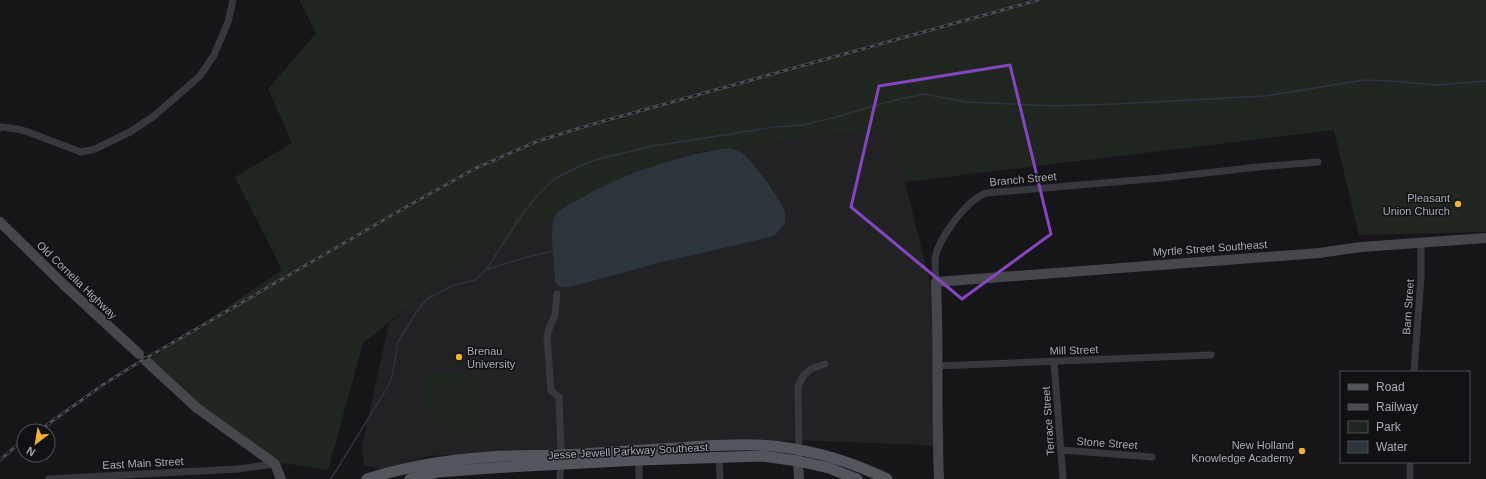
<svg xmlns="http://www.w3.org/2000/svg" width="1486" height="479" font-family="Helvetica,sans-serif">
  <rect width="100%" height="100%" fill="#161618"/>
  <polygon fill="#222225" points="887,129 905,182 937,311 944,446 797,440 538,458 537,450 429,456 381,469 364,465 362,446 389,323 465,262 548,218 691,153"/>
  <g fill="#1e261f">
    <polygon points="299,0 1486,0 1486,232 1359,235 1334,130 905,182 886,129 691,153 548,218 465,262 363,343 328,470 263,460 143,364 282,270 235,177 292,143 268,89 316,33"/>
    <path d="M428,372L477,374L481,378L483,427C447,448 405,409 428,372Z"/>
  </g>
  <path fill="#2c353c" d="M729,148C734,149 739,151 743,154C753,161 782,201 785,213C785,216 785,220 785,223L776,234L770,237L658,263L574,286C566,287 560,289 555,282C555,268 549,229 554,218C558,210 569,205 576,201C622,174 675,156 729,148Z"/>
  <g fill="none" stroke-linecap="round" stroke-linejoin="round">
    <g stroke="#2c353c" stroke-width="1.5">
      <polyline points="488,269 527,257 554,251"/>
      <polyline points="330,479 336,471 387,388 392,377 398,342 417,311 427,299 454,285 475,280 487,269 518,220 537,196 554,179 578,167 598,159 653,146 775,127 803,125 840,116 891,101 924,94 966,102 1054,106 1115,104 1265,96 1364,80 1391,81 1436,85 1486,81"/>
    </g>
    <g stroke="#37383d" stroke-width="7">
      <polyline points="0,128 2,127 17,129 28,132 81,152 95,149 130,132 154,116 200,76 214,55 228,22 233,0"/>
      <path d="M936,282C936,272 933,260 937,251C944,232 967,200 986,193L1161,178L1258,167L1318,162"/>
      <polyline points="557,294 555,315 550,326 547,336 551,391 559,397 561,448 560,479"/>
      <polyline points="1054,362 1063,479"/>
      <polyline points="938,366 1211,355"/>
      <polyline points="1414,372 1421,277 1421,243"/>
      <polyline points="1061,450 1152,457"/>
      <polyline points="799,453 798,387 803,376 811,369 825,364"/>
      <polyline points="719,457 720,479"/>
      <polyline points="639,460 639,479"/>
      <polyline points="49,479 238,469 275,464"/>
      <polyline points="1410,479 1410,462"/>
    </g>
    <g stroke="#45474d" stroke-width="10">
      <polyline points="0,222 63,284 139,354"/>
      <polyline points="146,361 197,408 275,464 281,479"/>
      <polyline points="798,461 799,479"/>
      <path d="M939,479C936,413 939,348 936,282L1319,253L1361,247L1486,238"/>
    </g>
    <g stroke="#53555c" stroke-width="11">
      <path d="M367,479C407,466 447,460 489,457C513,455 537,456 562,455C600,453 638,450 677,448C704,446 731,444 758,445C802,447 848,460 887,479"/>
      <polyline points="410,479 438,472 491,468 639,460 762,456 798,461 829,468 857,479"/>
    </g>
    <g stroke="#4a4c52" stroke-width="3">
      <g id="rail">
        <polyline points="40,431 51,422 104,384 141,361 406,207 476,168 538,141 593,124 1038,0"/>
        <polyline points="0,460 24,439"/>
      </g>
    </g>
    <use href="#rail" stroke="#111113" stroke-width="1.5" stroke-dasharray="4.5" stroke-linecap="butt"/>
  </g>
  <path fill="none" stroke="#8446be" stroke-width="3" stroke-linejoin="round" d="M1010,65L1051,234L962,299L851,207L879,86Z"/>
  <g fill="#f2b134" stroke="#111113" stroke-width="1.5">
    <circle cx="1458" cy="204" r="4"/>
    <circle cx="459" cy="357" r="4"/>
    <circle cx="1302" cy="451" r="4"/>
  </g>
  <g text-anchor="middle" stroke-width="3" stroke-linejoin="round" paint-order="stroke">
    <g font-size="11" fill="#a8adb8" stroke="#111113">
      <text transform="translate(1023 179) rotate(-5)" y="4">Branch Street</text>
      <text transform="translate(1210 248) rotate(-4)" y="4">Myrtle Street Southeast</text>
      <text transform="translate(77 280) rotate(44)" y="4">Old Cornelia Highway</text>
      <text transform="translate(1408 307) rotate(-86)" y="4">Barn Street</text>
      <text transform="translate(1074 350) rotate(-2)" y="4">Mill Street</text>
      <text transform="translate(1048 421) rotate(-94)" y="4">Terrace Street</text>
      <text transform="translate(1107 443) rotate(4)" y="4">Stone Street</text>
      <text transform="translate(628 451) rotate(-3)" y="4">Jesse Jewell Parkway Southeast</text>
      <text transform="translate(143 463) rotate(-3)" y="4">East Main Street</text>
    </g>
    <g font-size="11" fill="#a8adb8" stroke="#111113" text-anchor="end">
      <text x="1450" y="202">Pleasant<tspan x="1450" dy="13">Union Church</tspan></text>
      <text x="467" y="355" text-anchor="start">Brenau<tspan x="467" dy="13">University</tspan></text>
      <text x="1294" y="449">New Holland<tspan x="1294" dy="13">Knowledge Academy</tspan></text>
    </g>
  </g>
  <rect x="1340" y="371" width="130" height="92" fill="#111113" stroke="#4d4f55"/>
  <rect x="1348" y="384" width="20" height="6" fill="#53555c" stroke="#4d4f55"/>
  <text x="1376" y="391" font-size="12" fill="#a8adb8">Road</text>
  <rect x="1348" y="404" width="20" height="6" fill="#4a4c52" stroke="#4d4f55"/>
  <text x="1376" y="411" font-size="12" fill="#a8adb8">Railway</text>
  <rect x="1348" y="421" width="20" height="12" fill="#1e261f" stroke="#4d4f55"/>
  <text x="1376" y="431" font-size="12" fill="#a8adb8">Park</text>
  <rect x="1348" y="441" width="20" height="12" fill="#2c353c" stroke="#4d4f55"/>
  <text x="1376" y="451" font-size="12" fill="#a8adb8">Water</text>
  <g transform="translate(36 443) rotate(211)"><circle r="19" fill="#111113" stroke="#4d4f55"/>
  <path d="M0-3L7 15L0 10L-7 15Z" fill="#f2b134"/>
  <text y="-6" font-size="11" font-weight="bold" text-anchor="middle" fill="#a8adb8">N</text>
  </g>
</svg>
